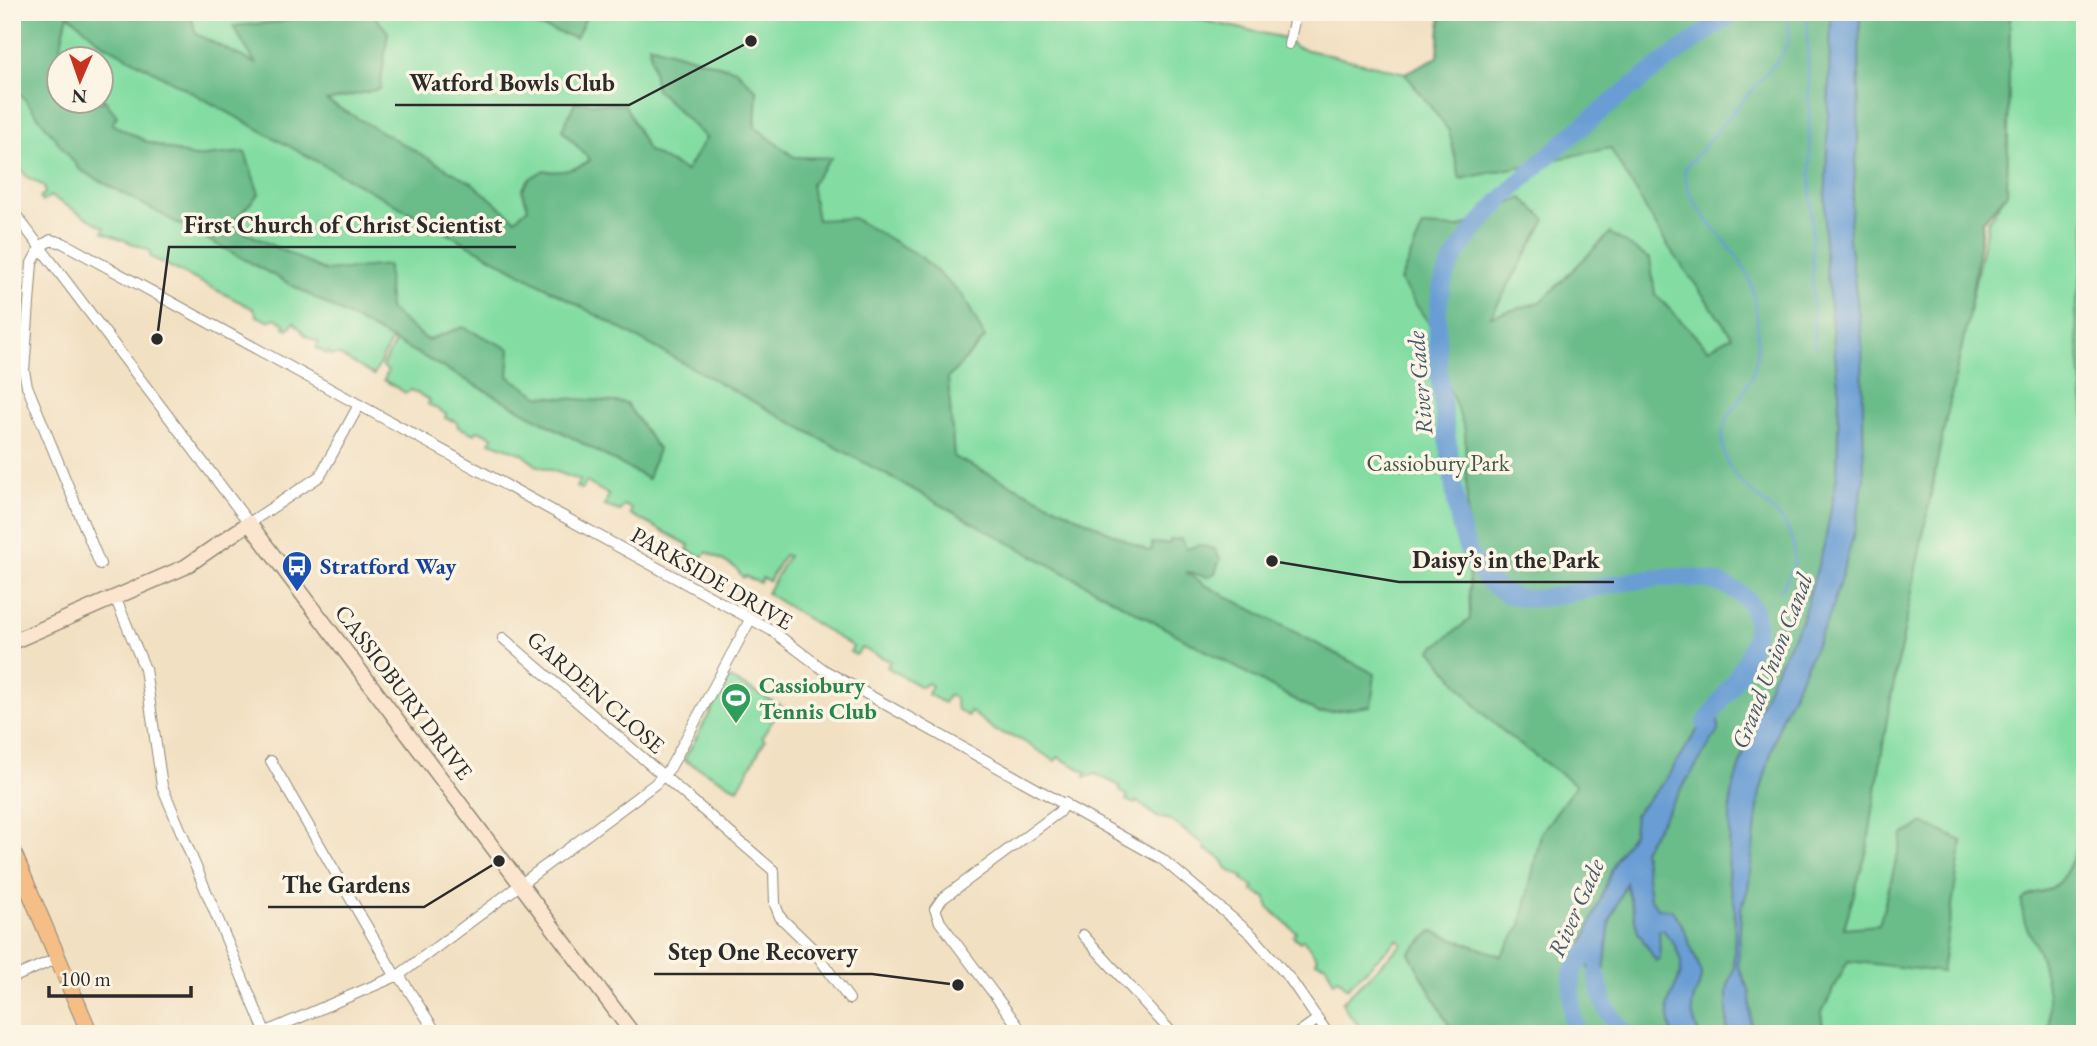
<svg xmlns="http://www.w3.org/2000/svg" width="2097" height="1046" font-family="'EB Garamond',serif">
  <rect width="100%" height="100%" fill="#fcf5e5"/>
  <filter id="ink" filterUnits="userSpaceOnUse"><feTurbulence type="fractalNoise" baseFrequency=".0143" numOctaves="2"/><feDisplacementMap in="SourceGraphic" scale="14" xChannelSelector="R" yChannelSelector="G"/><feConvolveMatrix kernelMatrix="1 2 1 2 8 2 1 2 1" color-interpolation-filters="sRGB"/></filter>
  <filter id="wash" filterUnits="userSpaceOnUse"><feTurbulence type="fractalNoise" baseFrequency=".00686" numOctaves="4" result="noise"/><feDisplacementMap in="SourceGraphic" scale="28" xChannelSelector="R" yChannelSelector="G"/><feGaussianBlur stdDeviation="1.57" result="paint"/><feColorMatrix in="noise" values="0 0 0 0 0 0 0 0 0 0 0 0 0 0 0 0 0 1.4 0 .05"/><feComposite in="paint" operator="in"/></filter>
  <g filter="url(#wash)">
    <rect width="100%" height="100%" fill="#f2e0c2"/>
    <g fill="#83dda3" stroke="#578467" stroke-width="2" fill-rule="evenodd">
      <path d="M12,12H1163L1285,38L1295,47L1405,73L1438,57L1441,12H1831L1727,1034H1365C1358,1021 1347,1016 1342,1002L1402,944L1398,939L1347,988L1338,978L1334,982L1326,965L1315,961L1317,958L1303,939L1300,942L1293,936L1296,932L1269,908L1266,898L1252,890L1254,887L1242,879L1243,877L1228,870L1221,858L1204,849L1206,846L1170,820L1157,817L1137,801L1135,804L1126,800L1128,796L1120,791V786L1096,774L1085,777L1086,772L1058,757L1055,761L1021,740L996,731L970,711L968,716L957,709L955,698L949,695L944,703L928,694L932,686L928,683L921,687L887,667L890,661L862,648L856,655L850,652L853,647L771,596L767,593L788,556L784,555L769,581L762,578L760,583L745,576L743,578L736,568L707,552L702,557L687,550L689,545L630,514L632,509L624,505L620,511L604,506L609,495L586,482L582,489L576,487L580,480L536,465L523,454L490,442L493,437L478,430L475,434L458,427L457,422L445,418L446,414L428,404L430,400L411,390L406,393L384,380L388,371L382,366L395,343L391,341L374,375L339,355H331L329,352L327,354L316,348L319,342L306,336L294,322L288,329L284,327L285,324L275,318L268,321L257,316L254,309L151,257L149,250L103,232L105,228L50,196L42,202L40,197L45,193L44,186L27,177L14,160L20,151L15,143L12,145ZM60,60H102V102H60Z"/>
      <polygon points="2010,12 2085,12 2085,1034 1786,1034 1940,447 1988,221 2007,193"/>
      <polygon points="729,678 782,706 762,737 765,740 738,789 684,760"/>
    </g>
    <g fill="#6abc89" stroke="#4a745a" stroke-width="2">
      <path d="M12,12H190L196,34L256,64L233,26L281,22L308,12H371L388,32L380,89L327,101L472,183L515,219L528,208L522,190L529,179L544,170C556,174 581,169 590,160L562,130L575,102L625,105L648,151L686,171L706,138L656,89L649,45L736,70L757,91L755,127L794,157L831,158L811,184L817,220L853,218L921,257L964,297L985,338L948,378L954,457L1148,551L1152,550V543L1169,544L1170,540L1181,539L1187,549L1199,545L1215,549L1220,559L1215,573L1208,577L1186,572L1205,585L1375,674L1371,706L1319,713L100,42L68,14L60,48L70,59L60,60V102H102V97L117,116L112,124L145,141L193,157L245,152L259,194L230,225L325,271L388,265L389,309L427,340L463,327L510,349L508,376L539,396L626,403L658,449L648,479L80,170L12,83Z"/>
      <polygon points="493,12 572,12 586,17 576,38"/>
      <polygon points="1441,12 2010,12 2007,193 1983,221 1968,319 1940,447 1887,719 1867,850 1844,928 1879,925 1903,835 1924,823 1962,841 1942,972 1848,961 1821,1014 1824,1034 1454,1034 1409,953 1432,931 1501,956 1521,925 1541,833 1576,785 1512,739 1480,711 1431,650 1470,619 1465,430 1440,364 1438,337 1400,281 1423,226 1459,228 1522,198 1546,220 1491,316 1541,302 1610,233 1650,259 1655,294 1708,349 1732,336 1666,243 1610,148 1460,179 1449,131 1405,73 1438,57"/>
      <polygon points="2085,250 2085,418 2075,313"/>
      <path d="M2085,811V1034H2050C2050,1007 2048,983 2040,957C2033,932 2022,931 2022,901C2031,891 2035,894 2047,890C2071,880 2081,836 2085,811Z"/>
    </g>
    <g fill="#699dd4" stroke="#4a6480" stroke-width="2">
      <polygon points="1831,12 1860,12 1858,142 1849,238 1862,340 1864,477 1855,530 1830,615 1781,719 1760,792 1748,889 1741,909 1738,966 1750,992 1751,1034 1727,1034 1727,989 1734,967 1735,906 1728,879 1731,794 1748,738 1773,675 1801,622 1825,542 1837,474 1839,394 1824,246"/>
      <path d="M1718,704V731L1643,850L1650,898L1658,908L1672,910L1681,923L1701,971C1702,998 1682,995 1699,1034H1672L1667,1006L1681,973V962L1675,945L1663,930H1659L1660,958L1656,961L1638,932L1626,883L1610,921L1601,997L1587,962L1572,972L1616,859L1633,833L1635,814L1664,782L1703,721Z"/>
    </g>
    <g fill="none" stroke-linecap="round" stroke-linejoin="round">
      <g stroke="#699dd4" stroke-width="2.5">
        <polyline points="1807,12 1814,345"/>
        <path d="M1780,591C1784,583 1793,572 1794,563C1800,506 1739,501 1725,456C1714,420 1743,403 1753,373C1761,346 1758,305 1749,278C1737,245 1684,208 1684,170L1780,57L1790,39L1787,12"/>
      </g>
      <g stroke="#699dd4" stroke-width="18">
        <path d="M1705,724C1724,694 1782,628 1743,596C1701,562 1621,583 1573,592C1551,597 1528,603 1507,594C1462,573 1457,513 1452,471C1444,417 1430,338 1442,286C1461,207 1665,60 1735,12"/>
        <path d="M1597,975C1601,1000 1608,1016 1625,1034"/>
        <polyline points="1578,1034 1572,1016 1572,972 1586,953"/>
      </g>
    </g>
  </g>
  <g filter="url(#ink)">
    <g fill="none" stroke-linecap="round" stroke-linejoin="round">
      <g stroke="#8e8676" stroke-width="12">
        <g id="street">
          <polyline points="1289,44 1296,12"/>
          <polyline points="12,210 249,523 320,476 359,405"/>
          <polyline points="100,564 27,386 24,371 32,263 41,246 51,240 63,243 771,630 824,670 1162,859 1251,934 1290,979 1328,1034"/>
          <polyline points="115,597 145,669 162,786 266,1034"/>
          <polyline points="503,638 774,871 775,904 780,917 812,948 849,999"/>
          <polyline points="271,761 396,977"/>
          <polyline points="1083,935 1173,1034"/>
          <polyline points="399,975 437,1034"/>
          <polyline points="12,978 58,958"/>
          <polyline points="266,1032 399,975 655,784 670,768 750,620"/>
          <polyline points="1024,1034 940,922 935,909 942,899 1059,812 1065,803"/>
          <polyline points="1297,1034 1318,1019"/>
        </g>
      </g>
      <g stroke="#8e8676" stroke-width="17">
        <polyline id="secondary" points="12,642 185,567 249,523 633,1034"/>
      </g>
      <g stroke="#8e8676" stroke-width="18">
        <polyline id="primary" points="12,850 90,1034"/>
      </g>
      <use href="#street" stroke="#fff" stroke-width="10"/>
      <use href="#secondary" stroke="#fbe5cf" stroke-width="14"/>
      <use href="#primary" stroke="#f5be86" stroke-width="16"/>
    </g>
  </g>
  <defs>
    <g id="bus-pin" transform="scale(1.575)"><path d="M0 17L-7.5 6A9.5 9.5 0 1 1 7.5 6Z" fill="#1a4fb4" stroke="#fcf5e5"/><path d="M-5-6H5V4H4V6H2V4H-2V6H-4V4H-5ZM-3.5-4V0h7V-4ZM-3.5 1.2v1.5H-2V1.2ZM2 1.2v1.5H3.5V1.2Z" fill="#fff"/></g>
    <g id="stadium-pin" transform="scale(1.575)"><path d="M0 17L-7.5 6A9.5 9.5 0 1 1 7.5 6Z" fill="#2e9e5b" stroke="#fcf5e5"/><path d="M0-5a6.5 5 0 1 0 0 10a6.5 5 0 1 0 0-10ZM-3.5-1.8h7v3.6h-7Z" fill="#fff"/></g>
  </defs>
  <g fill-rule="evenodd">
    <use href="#bus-pin" x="297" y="566"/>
    <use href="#stadium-pin" x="736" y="698"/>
  </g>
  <g text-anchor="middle" stroke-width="7" stroke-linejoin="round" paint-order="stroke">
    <g font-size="23" fill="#415849" stroke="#fcf5e5">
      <text x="1438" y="471">Cassiobury Park</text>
    </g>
    <g font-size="23" font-weight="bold" fill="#164399" stroke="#fcf5e5" text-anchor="start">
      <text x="320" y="574">Stratford Way</text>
    </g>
    <g font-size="23" fill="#2b2b2b" stroke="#fcf5e5">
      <text transform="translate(712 578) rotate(30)" y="8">PARKSIDE DRIVE</text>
      <text transform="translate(404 692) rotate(53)" y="8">CASSIOBURY DRIVE</text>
      <text transform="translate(596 692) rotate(41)" y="8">GARDEN CLOSE</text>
    </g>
    <g font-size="23" font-weight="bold" fill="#27864d" stroke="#fcf5e5" text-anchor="start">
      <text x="759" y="693">Cassiobury<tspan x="759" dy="26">Tennis Club</tspan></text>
    </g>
    <g font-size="24" font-style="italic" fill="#44596f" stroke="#fcf5e5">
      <text transform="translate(1420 383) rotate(-95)" y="8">River Gade</text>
      <text transform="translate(1772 661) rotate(-69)" y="8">Grand Union Canal</text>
      <text transform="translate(1576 908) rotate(-66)" y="8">River Gade</text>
    </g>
  </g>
  <path fill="none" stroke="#2b2b2b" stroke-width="2.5" d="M751 41L629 105H395M157 339L169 247H516M1272 561L1399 582H1614M499 861L424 907H268M958 985L872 974H654"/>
  <g fill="#2b2b2b" stroke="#fcf5e5" stroke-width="2.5">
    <circle cx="751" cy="41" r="7"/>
    <circle cx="157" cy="339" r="7"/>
    <circle cx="1272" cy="561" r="7"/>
    <circle cx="499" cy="861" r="7"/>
    <circle cx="958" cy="985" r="7"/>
  </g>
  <g font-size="24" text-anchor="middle" font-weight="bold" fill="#2b2b2b" stroke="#fcf5e5" stroke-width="7" stroke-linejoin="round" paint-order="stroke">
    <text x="512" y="91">Watford Bowls Club</text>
    <text x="343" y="233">First Church of Christ Scientist</text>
    <text x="1506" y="568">Daisy’s in the Park</text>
    <text x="346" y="893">The Gardens</text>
    <text x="763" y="960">Step One Recovery</text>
  </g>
  <rect width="2097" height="1046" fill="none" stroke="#fcf5e5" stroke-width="42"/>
  <g transform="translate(80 80) rotate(182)"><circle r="33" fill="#fcf5e5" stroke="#a8a49b" stroke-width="2"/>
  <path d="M0-5L12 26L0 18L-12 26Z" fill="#c8321e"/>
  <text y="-10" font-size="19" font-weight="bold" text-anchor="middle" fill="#2b2b2b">N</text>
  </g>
  <path d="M49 986v10h142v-10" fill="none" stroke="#2b2b2b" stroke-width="3.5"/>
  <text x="60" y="986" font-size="21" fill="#2b2b2b" stroke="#fcf5e5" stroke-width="5" paint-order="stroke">100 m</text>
</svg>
